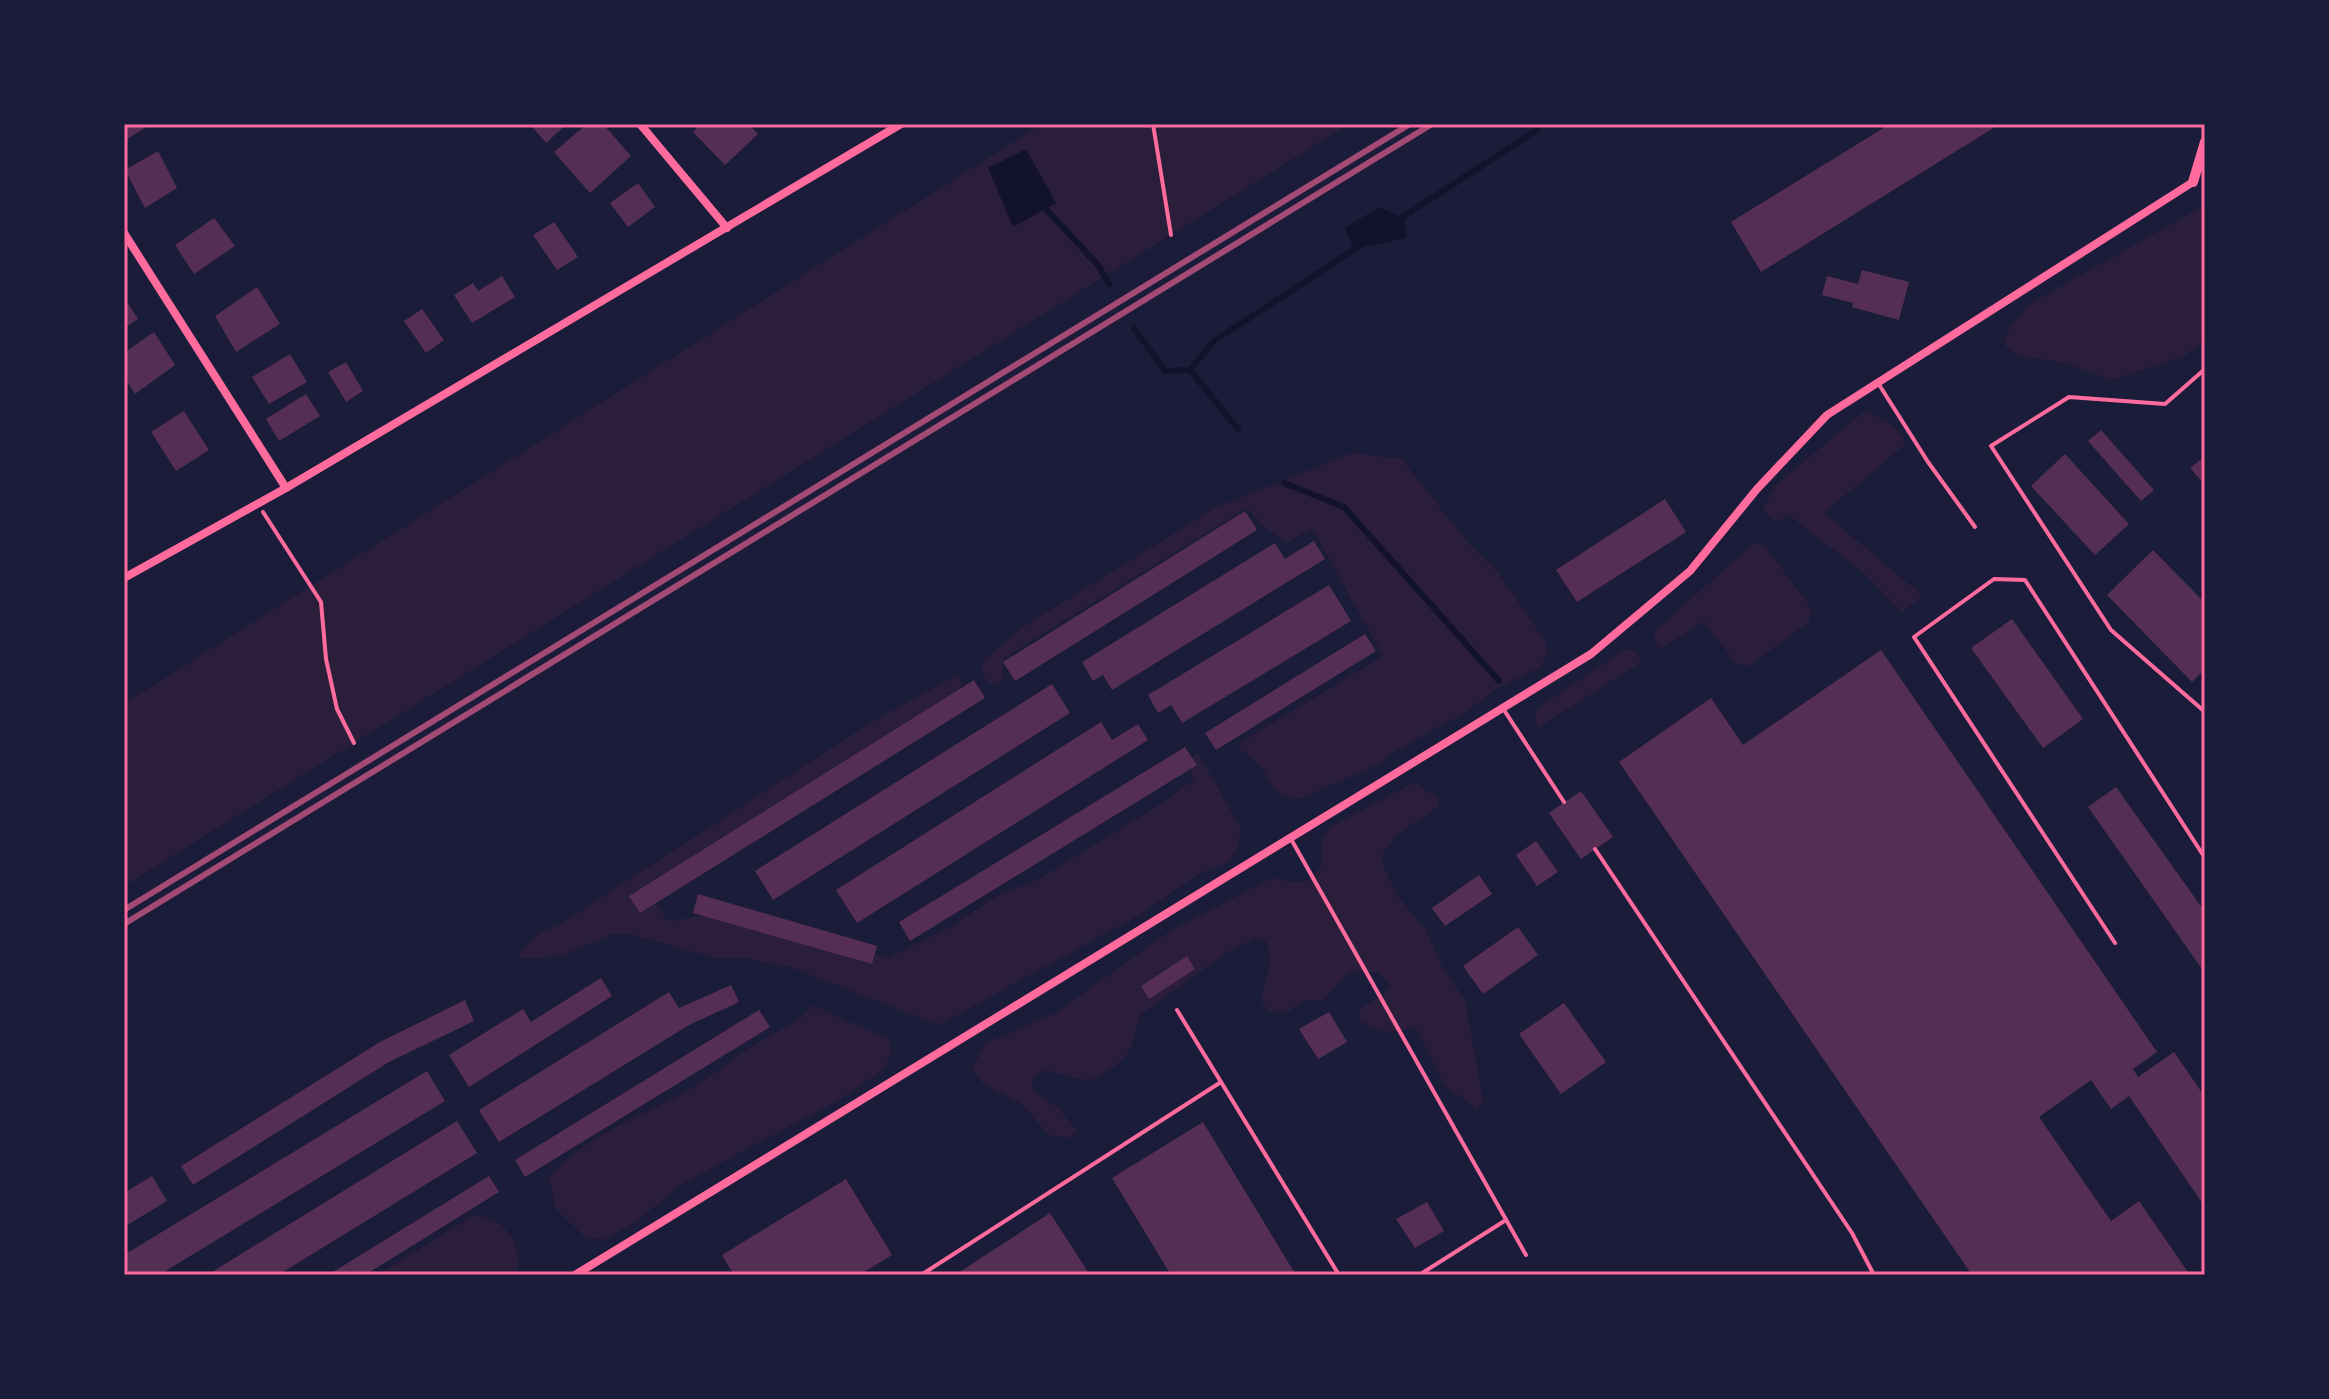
<svg xmlns="http://www.w3.org/2000/svg" width="2329" height="1399" font-family="Arial,sans-serif">
  <rect width="100%" height="100%" fill="#1b1b3a"/>
  <g fill="#2a1e3b">
    <polygon points="1042,124 1349,124 124,886 124,704"/>
    <path d="M2205,205V340L2184,356L2111,380L2066,363L2018,356L2005,346C2005,328 2019,317 2030,304Z"/>
    <polygon points="1865,411 1889,422 1907,443 1824,513 1923,596 1902,612 1863,572 1787,514 1777,523 1762,510 1778,483"/>
    <path d="M1352,453L1402,459L1467,542L1497,571L1545,641L1547,651L1545,660L1538,668L1498,688L1464,713L1395,751L1380,763L1305,797C1271,801 1275,783 1259,765C1253,759 1245,753 1238,747L1240,743L1383,656L1312,528L1287,543L1266,528L1247,508L1004,658L1001,685L991,684L983,677L982,667L986,658L1026,625L1217,507Z"/>
    <polygon points="1754,543 1766,547 1811,608 1809,622 1749,666 1735,663 1704,621 1661,649 1654,640 1656,630"/>
    <polygon points="1627,649 1636,653 1642,662 1539,727 1535,720 1537,709"/>
    <path d="M958,675L962,684L956,698L650,893L666,919L673,921L714,913L888,958L952,926L997,896L1039,879L1162,803L1194,779L1186,761L1198,754C1214,778 1225,803 1241,828L1238,847L1227,863L1199,874L1139,915L939,1025L790,967L744,958L720,959L633,935L613,934L560,956L518,959C524,940 542,932 559,925L875,720Z"/>
    <path d="M1415,782L1439,799L1437,808L1397,835L1380,858L1397,895L1425,929L1442,966L1465,1000L1483,1101L1477,1109L1445,1086L1416,1028L1387,1032L1359,1021V1011C1369,1000 1385,998 1391,985L1378,972H1348L1323,1001L1305,1000L1289,1011H1269L1262,1003C1263,975 1275,971 1266,941L1257,937L1225,954L1140,1015L1129,1052L1114,1067L1089,1081L1045,1070L1036,1075L1032,1085L1037,1094L1056,1106L1076,1129L1070,1138L1050,1136L1020,1103L983,1084L972,1069L986,1043L1056,1013L1167,933L1272,878L1299,883L1309,880L1322,865L1321,843L1331,827Z"/>
    <path d="M813,1005L889,1040L891,1049L885,1068L844,1097L678,1186L639,1220L603,1240L585,1237L556,1209L549,1179C579,1137 644,1116 687,1091C714,1076 737,1054 764,1039C785,1027 798,1024 813,1005Z"/>
    <path d="M473,1216C506,1215 523,1245 517,1275H377Z"/>
  </g>
  <g fill="#12122b">
    <polygon points="1026,149 1056,203 1013,227 988,168"/>
    <polygon points="1379,207 1405,219 1406,238 1354,249 1345,228"/>
  </g>
  <g fill="none" stroke-linecap="round" stroke-linejoin="round">
    <g stroke="#12122b" stroke-width="6">
      <polyline points="1045,208 1098,265 1109,284"/>
      <polyline points="1397,221 1538,129"/>
      <polyline points="1134,328 1165,371 1190,370 1238,429"/>
      <polyline points="1190,370 1214,341 1361,245"/>
      <polyline points="1284,483 1344,507 1499,681"/>
    </g>
  </g>
  <g fill="#542f53">
    <polygon points="124,124 151,124 124,141"/>
    <polygon points="530,124 567,124 546,143"/>
    <polygon points="587,124 603,124 631,156 590,193 554,152"/>
    <polygon points="701,124 748,124 758,134 725,165 693,132"/>
    <polygon points="1890,124 2000,124 1761,272 1731,222"/>
    <polygon points="158,151 177,188 145,208 125,170"/>
    <polygon points="638,183 655,207 628,227 610,203"/>
    <polygon points="214,218 235,246 194,274 175,245"/>
    <polygon points="554,222 578,257 557,270 533,235"/>
    <polygon points="1862,270 1909,282 1899,320 1852,307 1853,303 1822,295 1827,276 1858,284"/>
    <polygon points="502,276 515,297 472,323 454,295 473,283 478,291"/>
    <polygon points="257,287 280,324 236,352 215,316"/>
    <polygon points="124,297 138,319 124,328"/>
    <polygon points="422,309 444,340 426,353 404,321"/>
    <polygon points="154,332 175,365 135,394 124,377 124,353"/>
    <polygon points="290,354 307,382 269,404 252,377"/>
    <polygon points="346,362 363,391 346,402 328,372"/>
    <polygon points="306,394 320,416 279,441 266,419"/>
    <polygon points="184,411 209,450 176,471 151,432"/>
    <polygon points="2101,430 2154,490 2141,501 2088,441"/>
    <polygon points="2065,454 2129,524 2095,555 2031,486"/>
    <polygon points="2205,456 2205,482 2203,483 2190,468"/>
    <polygon points="1665,499 1686,532 1577,602 1556,570"/>
    <polygon points="1245,511 1257,530 1015,681 1003,662"/>
    <polygon points="1314,541 1325,559 1112,690 1103,675 1093,681 1082,662 1275,543 1285,559"/>
    <polygon points="2153,550 2205,603 2205,669 2192,682 2107,595"/>
    <polygon points="1329,585 1351,621 1182,723 1171,705 1158,713 1148,695"/>
    <polygon points="2012,619 2083,719 2043,748 1971,648"/>
    <polygon points="1365,634 1376,651 1216,750 1205,733"/>
    <polygon points="1881,650 2157,1052 2133,1069 2138,1077 2174,1052 2205,1097 2205,1207 2129,1096 2111,1109 2091,1080 2039,1117 2111,1221 2139,1201 2190,1275 1972,1275 1619,762 1711,698 1743,745"/>
    <polygon points="974,680 985,698 640,913 629,896"/>
    <polygon points="1052,684 1070,713 773,900 755,871"/>
    <polygon points="1101,722 1112,740 1138,724 1148,740 857,923 836,890"/>
    <polygon points="1185,747 1197,765 910,941 899,922"/>
    <polygon points="2116,787 2205,912 2205,966 2202,969 2088,807"/>
    <polygon points="1581,791 1613,837 1581,859 1549,813"/>
    <polygon points="1536,841 1558,872 1537,886 1516,855"/>
    <polygon points="1479,875 1492,894 1445,926 1432,908"/>
    <polygon points="698,894 877,946 872,964 693,913"/>
    <polygon points="1518,927 1538,955 1483,994 1463,966"/>
    <polygon points="1187,956 1195,969 1149,999 1141,986"/>
    <polygon points="601,978 612,996 469,1087 449,1055 523,1009 531,1022"/>
    <polygon points="731,985 739,1002 689,1025 499,1142 479,1110 669,992 679,1008"/>
    <polygon points="465,1000 474,1021 389,1062 193,1185 181,1166 380,1042"/>
    <polygon points="1564,1003 1606,1062 1561,1094 1519,1034"/>
    <polygon points="759,1010 770,1027 525,1177 515,1160"/>
    <polygon points="1329,1012 1347,1042 1318,1059 1299,1029"/>
    <polygon points="427,1071 445,1101 159,1275 124,1275 124,1255"/>
    <polygon points="457,1121 477,1153 278,1275 207,1275"/>
    <polygon points="1203,1122 1296,1275 1171,1275 1112,1178"/>
    <polygon points="152,1176 167,1201 124,1227 124,1193"/>
    <polygon points="489,1176 499,1192 365,1275 328,1275"/>
    <polygon points="846,1179 892,1255 859,1275 734,1275 722,1255"/>
    <polygon points="1427,1202 1444,1231 1415,1248 1396,1219"/>
    <polygon points="1050,1213 1090,1275 955,1275"/>
  </g>
  <g fill="none" stroke-linecap="round" stroke-linejoin="round">
    <g stroke="#ff6b9d" stroke-width="4">
      <polyline points="1153,124 1171,235"/>
      <polyline points="263,512 321,602 326,659 337,709 354,743"/>
    </g>
    <g stroke="#ff6b9d" stroke-width="4">
      <polyline points="2205,369 2165,404 2069,397 1991,446 2111,630 2205,712"/>
      <polyline points="1878,383 1928,462 1975,527"/>
      <polyline points="2204,546 2205,546"/>
      <polyline points="1504,710 1564,802"/>
      <polyline points="1291,839 1526,1255"/>
      <polyline points="1595,849 1852,1233 1874,1275"/>
      <polyline points="2115,943 1914,637 1994,579 2025,580 2205,858"/>
      <polyline points="1177,1010 1339,1275"/>
      <polyline points="921,1275 1221,1082"/>
      <polyline points="1419,1275 1506,1220"/>
    </g>
    <g stroke="#ff6b9d" stroke-width="8">
      <polyline points="640,124 727,228"/>
      <polyline points="124,233 286,488"/>
      <polyline points="124,578 286,488 901,124"/>
      <polyline points="575,1275 1591,654 1690,571 1757,489 1827,415 2193,182"/>
    </g>
    <polyline stroke="#ff6b9d" stroke-width="10" points="2193,182 2205,142"/>
    <g stroke="#a44b75" stroke-width="6">
      <polyline points="124,910 1410,124"/>
      <polyline points="124,924 1432,124"/>
    </g>
  </g>
  <rect width="2329" height="1399" fill="none" stroke="#1b1b3a" stroke-width="252"/>
  <rect x="126" y="126" width="2077" height="1147" fill="none" stroke="#ff6b9d" stroke-width="3"/>
</svg>
